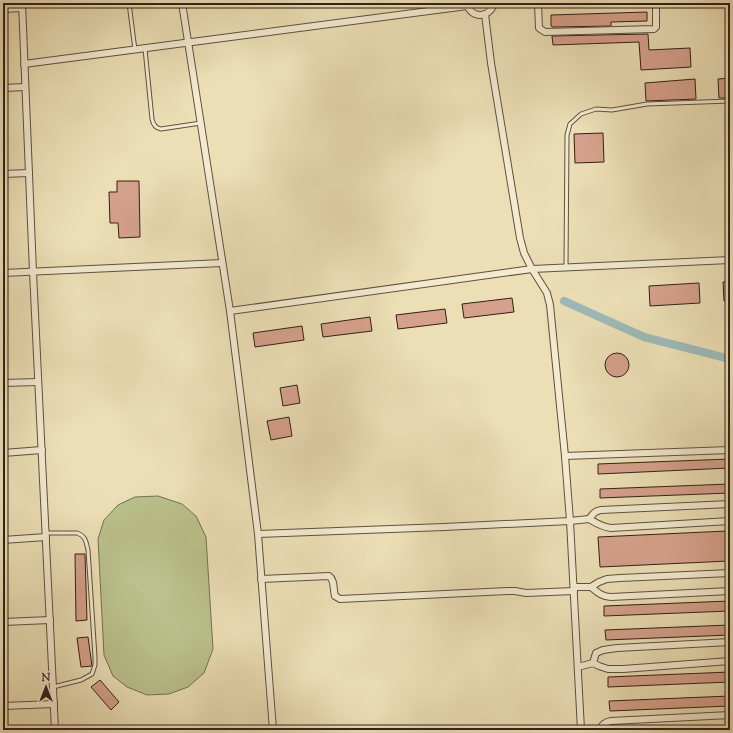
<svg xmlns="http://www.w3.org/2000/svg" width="733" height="733" font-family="'Sorts Mill Goudy',serif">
  <rect width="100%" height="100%" fill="#ecdfb6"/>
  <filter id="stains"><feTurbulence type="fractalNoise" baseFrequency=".005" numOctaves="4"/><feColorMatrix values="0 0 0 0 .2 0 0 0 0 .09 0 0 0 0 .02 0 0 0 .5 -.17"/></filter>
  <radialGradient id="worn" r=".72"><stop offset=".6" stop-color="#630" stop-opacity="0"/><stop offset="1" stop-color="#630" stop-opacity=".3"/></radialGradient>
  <polygon fill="#bac18c" stroke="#757052" points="158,496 182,504 196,516 206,537 213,649 204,673 188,687 169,694 147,695 127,687 113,676 104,655 98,539 104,520 118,505 135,497"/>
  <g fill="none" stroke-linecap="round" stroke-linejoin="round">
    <polyline stroke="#9dbab8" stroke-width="8" points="564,301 644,337 730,359"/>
  </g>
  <g fill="#d6a18c" stroke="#302017">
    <polygon points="647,12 647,21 611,22 611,26 552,27 551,25 551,15"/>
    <polygon points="648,34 649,50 690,48 691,67 641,70 639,42 553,45 552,36"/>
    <polygon points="730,78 730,98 719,98 718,79"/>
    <polygon points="695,79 696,99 646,101 645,83"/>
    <polygon points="603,133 604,162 575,163 574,134"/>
    <polygon points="117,181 139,181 140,237 119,238 118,223 110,223 109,192 117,192"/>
    <polygon points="730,281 730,301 724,301 723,282"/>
    <polygon points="699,283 700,303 650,306 649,286"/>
    <polygon points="512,298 514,312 464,318 462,304"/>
    <polygon points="445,309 447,323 398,329 396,315"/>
    <polygon points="370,317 372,331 323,337 321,324"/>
    <polygon points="302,326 304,340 255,347 253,333"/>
    <circle cx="617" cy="365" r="12"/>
    <polygon points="297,385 300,403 283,406 280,388"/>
    <polygon points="289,417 292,436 271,440 267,421"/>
    <polygon points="730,459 730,468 598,474 598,464"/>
    <polygon points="730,484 730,493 600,498 600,489"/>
    <polygon points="727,531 729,561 600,567 598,537"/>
    <polygon points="75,554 85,554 87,620 76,621"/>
    <polygon points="730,601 730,611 604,616 604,606"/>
    <polygon points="730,625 730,635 606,640 605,630"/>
    <polygon points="88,637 92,666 81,667 77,638"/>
    <polygon points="730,672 730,682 608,687 608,677"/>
    <polygon points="100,680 119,702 111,710 91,687"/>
    <polygon points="730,696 730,706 610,711 609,701"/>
  </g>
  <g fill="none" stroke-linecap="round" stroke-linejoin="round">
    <g stroke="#5f503f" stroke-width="5">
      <g id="service">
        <polyline points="129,3 135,50"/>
        <path d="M145,49L152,119C153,124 155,128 161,129L201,123"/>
        <polyline points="566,268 567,135 570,124 581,114 596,109 612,110 647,104 730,101"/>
        <path d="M46,533H77C86,536 86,542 88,550L95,657V665L92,674L81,680L53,687"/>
      </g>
    </g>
    <g stroke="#5f503f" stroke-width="8">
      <g id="minor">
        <polyline points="22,3 33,272 55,730"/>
        <polyline points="182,3 230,311 258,534 273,730"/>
        <path d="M467,3C470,19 490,19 494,3"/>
        <polyline points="538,3 539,28 545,32 654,29 656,27 656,3"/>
        <polyline points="3,9 22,8"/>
        <polyline points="485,14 491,63 520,238 524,253 532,269 547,293 550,305 565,456 570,521 581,730"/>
        <polyline points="24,64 467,6"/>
        <polyline points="3,88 25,87"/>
        <polyline points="3,174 29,173"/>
        <polyline points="3,273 222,263"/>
        <polyline points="230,311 532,269 730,260"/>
        <polyline points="3,383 38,382"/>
        <polyline points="3,453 42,450"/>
        <polyline points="565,456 730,450"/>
        <path d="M589,519C596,523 602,527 611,528L730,521"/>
        <path d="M258,534L444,527L570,521L589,519C593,514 595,511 601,510L730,504"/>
        <polyline points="3,540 46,537"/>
        <path d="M261,579L329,576C335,580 333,590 335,596L340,599L508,591H515L526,593L574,591"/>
        <polyline points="574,587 591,587 599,582 607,579 620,578 730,573"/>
        <path d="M591,587C598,593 603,597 611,597L730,591"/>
        <polyline points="3,622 50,620"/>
        <polyline points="593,663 596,653 603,650 617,648 730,642"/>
        <polyline points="578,667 593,663 599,666 608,669 623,669 730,661"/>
        <polyline points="3,706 54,704"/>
        <path d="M600,730C602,724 605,722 611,721L730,715"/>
      </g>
    </g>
    <use href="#service" stroke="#f3ead0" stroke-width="3"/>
    <use href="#minor" stroke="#f3ead0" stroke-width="6"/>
  </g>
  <rect width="733" height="733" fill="none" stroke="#ecdfb6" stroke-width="16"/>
  <rect x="4" y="4" width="725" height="725" fill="none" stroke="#302017" stroke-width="2"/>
  <rect x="8" y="8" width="717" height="717" fill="none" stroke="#302017"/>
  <g transform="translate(46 687)" stroke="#f3ead0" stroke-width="3" paint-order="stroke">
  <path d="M0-3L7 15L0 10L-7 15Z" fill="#302017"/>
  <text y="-6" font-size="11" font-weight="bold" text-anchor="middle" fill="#302017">N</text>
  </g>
  <rect width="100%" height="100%" filter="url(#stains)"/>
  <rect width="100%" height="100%" fill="url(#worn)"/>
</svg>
